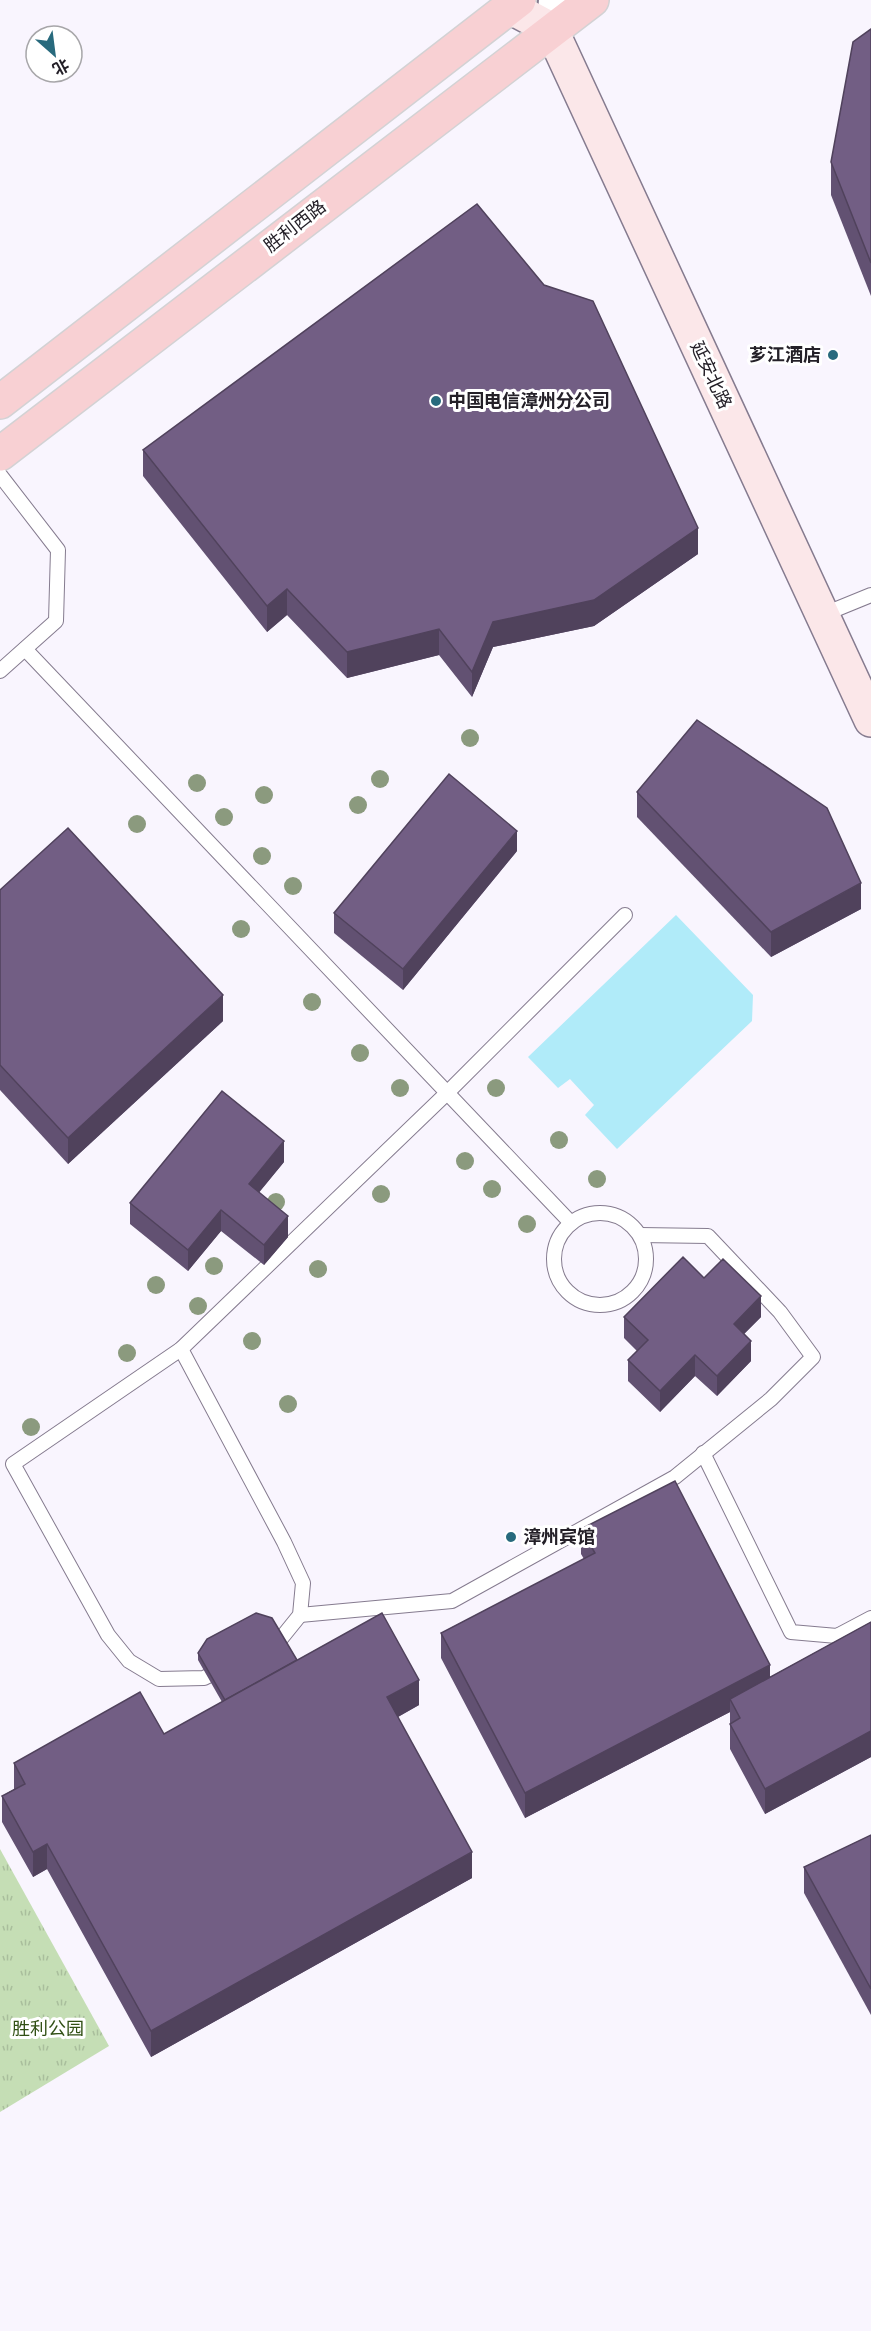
<svg xmlns="http://www.w3.org/2000/svg" width="871" height="2331" font-family="Lato,'Noto Sans SC',sans-serif">
  <defs>
    <pattern id="park-tufts" width="24" height="20" patternUnits="userSpaceOnUse" patternTransform="scale(1.5)"><rect width="24" height="20" fill="#c5deb5"/><path d="M3 7l-1-3M5 7V3M7 7l1-3M15 17l-1-3M17 17v-4M19 17l1-3" fill="none" stroke="#a9be9c"/></pattern>
  </defs>
  <rect width="100%" height="100%" fill="#f9f5fe"/>
  <polygon fill="url(#park-tufts)" points="0,1849 109,2046 0,2112"/>
  <polygon fill="#b0ebf9" points="676,915 753,995 752,1021 617,1149 585,1115 594,1105 570,1079 558,1088 528,1057"/>
  <g fill="none" stroke-linecap="round" stroke-linejoin="round">
    <g stroke="#857b8f" stroke-width="16">
      <g id="lane">
        <polyline points="0,475 58,550 56,621 0,671"/>
        <polyline points="822,615 871,595"/>
        <polyline points="25,649 571,1223"/>
        <circle cx="600" cy="1259" r="46"/>
        <polyline points="181,1349 284,1542 303,1583 300,1615 279,1641 268,1646"/>
        <polyline points="703,1453 791,1632 837,1636 871,1618"/>
        <polyline points="300,1615 452,1601 675,1477 771,1399 813,1357 780,1312 708,1236 640,1235"/>
        <polyline points="224,1668 204,1678 159,1679 129,1661 108,1635 13,1464 181,1349 447,1093 625,915"/>
      </g>
    </g>
    <g stroke="#857b8f" stroke-width="32">
      <polyline id="street" points="551,29 553,0"/>
    </g>
    <g stroke="#857b8f" stroke-width="36">
      <polyline id="secondary" points="508,6 551,29 871,720"/>
    </g>
    <g stroke="#d3d2d4" stroke-width="36">
      <g id="primary">
        <polyline points="0,402 519,0"/>
        <polyline points="0,454 592,0"/>
      </g>
    </g>
    <use href="#lane" stroke="#fff" stroke-width="14"/>
    <use href="#street" stroke="#fff" stroke-width="28"/>
    <use href="#secondary" stroke="#fbe7e9" stroke-width="33"/>
    <use href="#primary" stroke="#f8d0d3" stroke-width="33"/>
  </g>
  <g fill="#8b9a7e">
    <circle cx="470" cy="738" r="9"/>
    <circle cx="380" cy="779" r="9"/>
    <circle cx="197" cy="783" r="9"/>
    <circle cx="264" cy="795" r="9"/>
    <circle cx="358" cy="805" r="9"/>
    <circle cx="224" cy="817" r="9"/>
    <circle cx="137" cy="824" r="9"/>
    <circle cx="262" cy="856" r="9"/>
    <circle cx="293" cy="886" r="9"/>
    <circle cx="241" cy="929" r="9"/>
    <circle cx="312" cy="1002" r="9"/>
    <circle cx="360" cy="1053" r="9"/>
    <circle cx="400" cy="1088" r="9"/>
    <circle cx="496" cy="1088" r="9"/>
    <circle cx="559" cy="1140" r="9"/>
    <circle cx="465" cy="1161" r="9"/>
    <circle cx="597" cy="1179" r="9"/>
    <circle cx="492" cy="1189" r="9"/>
    <circle cx="381" cy="1194" r="9"/>
    <circle cx="276" cy="1202" r="9"/>
    <circle cx="527" cy="1224" r="9"/>
    <circle cx="214" cy="1266" r="9"/>
    <circle cx="318" cy="1269" r="9"/>
    <circle cx="156" cy="1285" r="9"/>
    <circle cx="198" cy="1306" r="9"/>
    <circle cx="252" cy="1341" r="9"/>
    <circle cx="127" cy="1353" r="9"/>
    <circle cx="288" cy="1404" r="9"/>
    <circle cx="31" cy="1427" r="9"/>
  </g>
  <g fill="#625172">
    <polygon points="871,29 871,296 831,195 831,162"/>
    <polygon points="143,450 698,554 594,626 493,647 472,697 439,655 347,678 287,615 267,632 143,476"/>
    <polygon points="637,792 861,909 771,957 637,817"/>
    <polygon points="517,851 403,990 334,933 334,913"/>
    <polygon points="0,890 223,1021 68,1164 0,1090"/>
    <polygon points="284,1162 259,1192 288,1237 264,1265 221,1231 188,1271 130,1224 130,1203"/>
    <polygon points="704,1278 761,1317 744,1334 751,1361 717,1396 695,1376 660,1412 628,1381 628,1360 637,1351 624,1338 624,1317"/>
    <polygon points="581,1529 770,1677 871,1622 871,1757 765,1814 730,1749 730,1712 525,1818 441,1658 441,1633 584,1559 581,1554"/>
    <polygon points="198,1653 297,1660 419,1705 398,1717 472,1878 151,2057 47,1869 33,1877 2,1822 2,1796 14,1789 14,1763 164,1734 222,1702 198,1660"/>
    <polygon points="871,1835 871,2015 804,1893 804,1867"/>
  </g>
  <g fill="#50425c">
    <polygon points="698,528 698,554 594,626 493,647 472,697 472,672 493,622"/>
    <polygon points="287,589 287,615 267,632 267,606"/>
    <polygon points="439,629 439,655 347,678 347,652"/>
    <polygon points="517,831 517,851 403,990 403,969"/>
    <polygon points="861,883 861,909 771,957 771,932"/>
    <polygon points="223,995 223,1021 68,1164 68,1138"/>
    <polygon points="284,1141 284,1162 249,1205 249,1184"/>
    <polygon points="221,1210 221,1231 188,1271 188,1250"/>
    <polygon points="288,1216 288,1237 264,1265 264,1245"/>
    <polygon points="761,1296 761,1317 734,1344 734,1324"/>
    <polygon points="751,1341 751,1361 717,1396 717,1376"/>
    <polygon points="695,1355 695,1376 660,1412 660,1391"/>
    <polygon points="770,1665 770,1691 730,1699 730,1712 525,1818 525,1793"/>
    <polygon points="419,1680 419,1705 387,1723 387,1697"/>
    <polygon points="871,1731 871,1757 765,1814 765,1789"/>
    <polygon points="47,1844 47,1869 33,1877 33,1852"/>
    <polygon points="472,1852 472,1878 151,2057 151,2031"/>
  </g>
  <g fill="#725e84" stroke="#50425c" stroke-width="1.5">
    <polygon points="871,29 871,263 831,162 853,42"/>
    <polygon points="477,204 544,285 593,301 698,528 594,600 493,622 472,672 439,629 347,652 287,589 267,606 143,450"/>
    <polygon points="697,720 827,808 861,883 771,932 637,792"/>
    <polygon points="449,774 517,831 403,969 334,913"/>
    <polygon points="68,828 223,995 68,1138 0,1065 0,890"/>
    <polygon points="222,1091 284,1141 249,1184 288,1216 264,1245 221,1210 188,1250 130,1203"/>
    <polygon points="683,1257 704,1278 723,1259 761,1296 734,1324 751,1341 717,1376 695,1355 660,1391 628,1360 648,1340 624,1317"/>
    <polygon points="675,1481 770,1665 525,1793 441,1633 595,1553 581,1529"/>
    <polygon points="256,1613 272,1618 297,1660 225,1700 198,1653 207,1639"/>
    <polygon points="382,1613 419,1680 387,1697 472,1852 151,2031 47,1844 33,1852 2,1796 25,1784 14,1763 140,1692 164,1734"/>
    <polygon points="871,1622 871,1731 765,1789 730,1724 740,1718 730,1699"/>
    <polygon points="871,1835 871,1989 804,1867"/>
  </g>
  <g fill="#286a7d" stroke="#fff" stroke-width="2">
    <circle cx="833" cy="355" r="6"/>
    <circle cx="436" cy="401" r="6"/>
    <circle cx="511" cy="1537" r="6"/>
  </g>
  <g text-anchor="middle" stroke-width="6" stroke-linejoin="round" paint-order="stroke">
    <g font-size="18" fill="#242028" stroke="#fff">
      <text transform="translate(295 226) rotate(-38)" y="6">胜利西路</text>
      <text transform="translate(711 375) rotate(65)" y="6">延安北路</text>
    </g>
    <g font-size="18" font-weight="bold" fill="#242028" stroke="#fff" text-anchor="start">
      <text x="821" y="361" text-anchor="end">芗江酒店</text>
      <text x="448" y="407">中国电信漳州分公司</text>
      <text x="523" y="1543">漳州宾馆</text>
    </g>
    <g font-size="18" fill="#315015" stroke="#fff">
      <text x="48" y="2035">胜利公园</text>
    </g>
  </g>
  <g transform="translate(54 54) rotate(152)"><circle r="28" fill="#ffffff" stroke="#a7a6a9" stroke-width="1.5"/>
  <path d="M0-4.5L10 22L0 15L-10 22Z" fill="#286a7d"/>
  <text y="-9" font-size="16" font-weight="bold" text-anchor="middle" fill="#242028">北</text>
  </g>
</svg>
